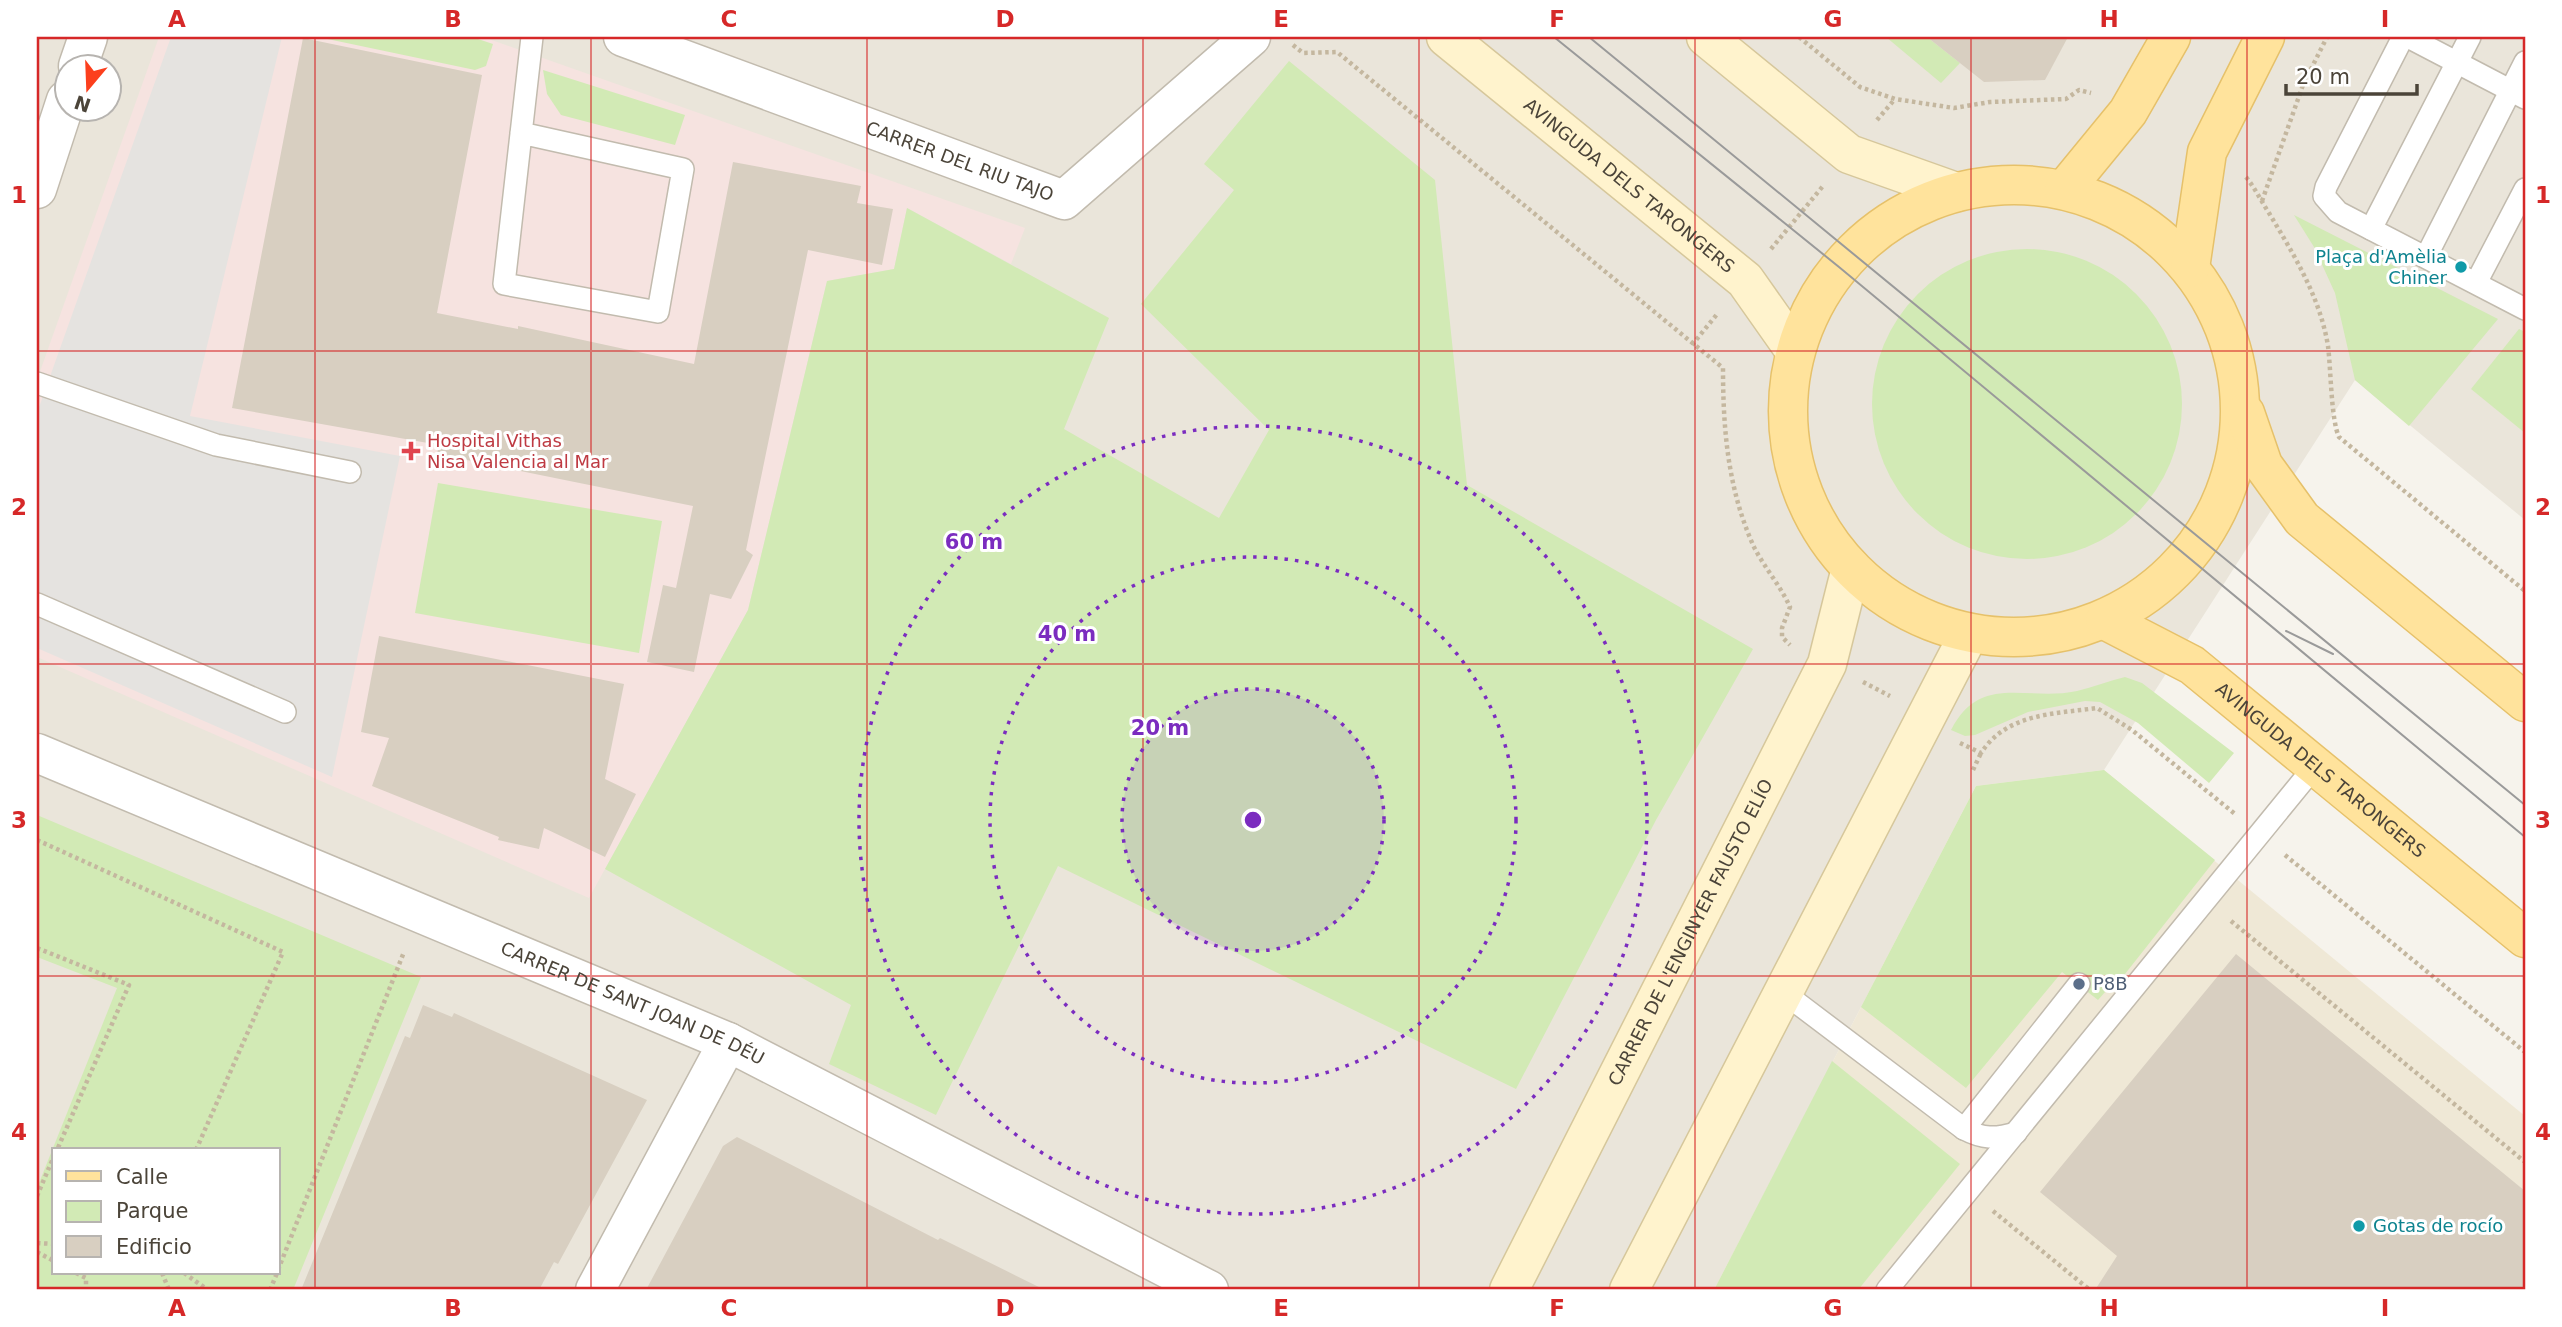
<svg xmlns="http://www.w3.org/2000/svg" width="2562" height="1327" font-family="'DejaVu Sans',sans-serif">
  <rect width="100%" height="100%" fill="#f6f3ec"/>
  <path fill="#eae5da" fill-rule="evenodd" d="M37,37H2525V520L2355,380L2104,770L1976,786L1714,1290H37ZM66,66H108V108H66ZM54,1150H278V1273H54Z"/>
  <polygon fill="#efe8d6" points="2104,770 2525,1116 2525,1290 1714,1290 1976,786"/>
  <polygon fill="#f6e3e0" points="159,37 483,37 1025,228 1011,264 907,208 894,269 827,281 748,610 589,898 37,657 37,380"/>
  <g fill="#d2eab5" fill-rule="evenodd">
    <polygon points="318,37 472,37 493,44 486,66 475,70"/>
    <polygon points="1886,37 1927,37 1960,63 1941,83"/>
    <polygon points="1289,61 1435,180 1467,485 1753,649 1656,820 1516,1089 1058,866 936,1115 829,1064 851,1005 605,869 748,610 827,281 894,269 907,208 1109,318 1064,429 1219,518 1269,430 1141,304 1234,190 1204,164"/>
    <polygon points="543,70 685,115 675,145 561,115 547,94"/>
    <polygon points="2294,215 2498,319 2409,426 2355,380 2335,293 2314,247"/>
    <circle cx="2027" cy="404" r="155"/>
    <polygon points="2519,329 2525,332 2525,433 2471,389"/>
    <polygon points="438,483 662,521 639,653 415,613"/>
    <path d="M2125,677L2142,683L2234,753L2209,783L2138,723L2100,702L2085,701L2028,712L1975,735L1965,736L1951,730C1981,672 2026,702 2077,691C2093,687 2109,681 2125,677Z"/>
    <polygon points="2104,770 2215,860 2110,993 2106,991 2098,1000 2062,972 1966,1088 1861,1007 1976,786"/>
    <path d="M37,815L421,977L293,1290H37V1188L117,988L37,957ZM54,1150H278V1273H54Z"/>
    <polygon points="1832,1061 1960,1164 1858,1290 1714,1290"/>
  </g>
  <polygon fill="#e5e3e0" points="171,37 282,37 190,416 400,456 332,777 37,648 37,413"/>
  <g fill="#d8cfc1">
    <polygon points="1927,37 2068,37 2045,80 1984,82"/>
    <polygon points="303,38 482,75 437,313 518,329 518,326 694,364 733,162 861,186 857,203 893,209 882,265 808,250 746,550 753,555 731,599 710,594 694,672 647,662 663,585 676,588 693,506 437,454 439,445 232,408"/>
    <polygon points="379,636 624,684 605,779 636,794 605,857 544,828 539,849 498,840 499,837 372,786 389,738 361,732"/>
    <polygon points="2236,954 2525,1191 2525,1290 2095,1290 2117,1256 2040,1192"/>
    <polygon points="423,1005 452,1017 454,1013 647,1100 558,1264 554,1262 539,1290 301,1290 405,1036 410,1038"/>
    <polygon points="737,1137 938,1240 940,1238 1045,1290 646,1290 723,1146"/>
  </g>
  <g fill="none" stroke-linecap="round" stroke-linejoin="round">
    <g stroke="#c2bbae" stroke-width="24">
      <g id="service">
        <polyline points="2403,37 2326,187 2324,196 2338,212 2525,309"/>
        <polyline points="2408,37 2525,98"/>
        <polyline points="521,133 683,169 658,312 504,284 532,37"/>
        <polyline points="2371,229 2470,37"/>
        <polyline points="2426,257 2525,62"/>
        <polyline points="2476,283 2525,189"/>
        <polyline points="37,383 216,445 350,472"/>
        <polyline points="37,604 285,712"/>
        <path d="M1784,993L1964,1129C1983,1139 1995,1139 2016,1133"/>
        <polyline points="1964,1129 2079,984"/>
        <polyline points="1887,1290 2315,766"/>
      </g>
    </g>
    <g stroke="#c2bbae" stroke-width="41">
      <g id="minor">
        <path id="s1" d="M623,37L1064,200L1251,37"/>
        <polyline points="78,66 88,37"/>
        <polyline points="37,189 66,100"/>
        <path id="s2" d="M37,753L728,1042L1209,1290"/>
        <polyline points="595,1290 728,1042"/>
      </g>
    </g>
    <g stroke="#d6c79b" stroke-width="41">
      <g id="secondary">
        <path id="s3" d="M1446,37L1745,280L1795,351"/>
        <polyline points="1706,37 1849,154 1956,192"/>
        <path id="s4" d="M1509,1290L1827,664L1851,568"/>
        <polyline points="1629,1290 1969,634"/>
      </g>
    </g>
    <g stroke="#e6c16a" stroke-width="41">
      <g id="primary">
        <circle cx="2014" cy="411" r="226"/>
        <polyline points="2064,190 2128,112 2171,37"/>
        <polyline points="2190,268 2207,152 2265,37"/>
        <polyline points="2245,413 2263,465 2302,519 2525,702"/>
        <path id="s5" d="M2105,620L2192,665L2525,938"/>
      </g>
    </g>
    <g stroke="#c4b79f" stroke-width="4.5" stroke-dasharray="3.5 3.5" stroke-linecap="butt">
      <polyline points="1799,37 1860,87 1895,99 1954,108 1990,102 2066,99 2079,90 2091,93"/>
      <path d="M1293,45L1303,53L1337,52L1723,368C1723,430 1728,490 1754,547C1764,567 1780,585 1790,607L1782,628V637L1790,645"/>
      <polyline points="1877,120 1895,99"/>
      <path d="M2246,177C2255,188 2261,201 2269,213C2294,255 2320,297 2328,346C2331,370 2331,420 2339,437L2525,591"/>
      <polyline points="2262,201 2303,85 2327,37"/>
      <polyline points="1771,249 1823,186"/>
      <polyline points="1692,345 1718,313"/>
      <polyline points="1863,682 1890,696"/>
      <path d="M1960,743L1981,753C2007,713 2054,714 2097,708L2132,730L2235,814"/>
      <polyline points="1973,770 1981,753"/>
      <polyline points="37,840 283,952 196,1150"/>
      <polyline points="2285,855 2525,1052"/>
      <polyline points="2231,921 2525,1162"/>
      <polyline points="37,948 129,985 57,1150"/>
      <polyline points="37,1196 54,1156"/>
      <polyline points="1993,1211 2090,1290"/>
      <polyline points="37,1243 54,1244"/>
      <polyline points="37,1252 54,1261"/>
      <polyline points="278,1270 404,952"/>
      <polyline points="76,1273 86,1278 86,1290"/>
      <polyline points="162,1273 169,1290"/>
      <polyline points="184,1273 208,1290"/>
      <polyline points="270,1290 277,1273"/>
    </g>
    <use href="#service" stroke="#fff" stroke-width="21"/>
    <use href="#minor" stroke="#fff" stroke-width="38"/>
    <use href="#secondary" stroke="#fff3cd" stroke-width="38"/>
    <use href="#primary" stroke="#ffe39c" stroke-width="38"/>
    <g stroke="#9a9a9a" stroke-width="2">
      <polyline points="1554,37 1839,267 2525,837"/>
      <polyline points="1589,37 2525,805"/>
      <polyline points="2286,631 2333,654"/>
    </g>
  </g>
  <path fill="none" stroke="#d62828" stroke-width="2" stroke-opacity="0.55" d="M315,37V1290M591,37V1290M867,37V1290M1143,37V1290M1419,37V1290M1695,37V1290M1971,37V1290M2247,37V1290M37,351H2525M37,664H2525M37,976H2525"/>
  <circle cx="1253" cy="820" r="131" fill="#7b2cbf" fill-opacity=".12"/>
  <g fill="none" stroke="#7b2cbf" stroke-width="3.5" stroke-dasharray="3.5 7">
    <circle cx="1253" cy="820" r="131"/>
    <circle cx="1253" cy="820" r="263"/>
    <circle cx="1253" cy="820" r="394"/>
  </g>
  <g fill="#0f9aa8" stroke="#fff" stroke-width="2.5">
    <circle cx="2461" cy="267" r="7"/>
    <circle cx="2359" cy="1226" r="7"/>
  </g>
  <path fill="#e0444e" stroke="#fff" stroke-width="2.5" d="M407.5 440.5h7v7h7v7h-7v7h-7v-7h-7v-7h7z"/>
  <circle fill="#5c6f8a" stroke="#fff" stroke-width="2.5" cx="2079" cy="984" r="7"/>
  <g text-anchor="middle" stroke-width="6" stroke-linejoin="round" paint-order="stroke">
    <g font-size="18" fill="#4b4439" stroke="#fff">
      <text dy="6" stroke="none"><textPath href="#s1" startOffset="359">CARRER DEL RIU TAJO</textPath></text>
      <text dy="6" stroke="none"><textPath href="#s3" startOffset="236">AVINGUDA DELS TARONGERS</textPath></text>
      <text dy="6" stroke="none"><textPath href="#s5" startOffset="264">AVINGUDA DELS TARONGERS</textPath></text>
      <text dy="6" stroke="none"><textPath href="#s4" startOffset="401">CARRER DE L'ENGINYER FAUSTO ELÍO</textPath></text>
      <text dy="6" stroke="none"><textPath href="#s2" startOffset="646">CARRER DE SANT JOAN DE DÉU</textPath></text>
    </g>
    <g font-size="18" fill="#0d838f" stroke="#fff" text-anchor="end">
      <text x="2447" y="263">Plaça d'Amèlia<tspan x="2447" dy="21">Chiner</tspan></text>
      <text x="2373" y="1232" text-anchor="start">Gotas de rocío</text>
    </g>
    <g font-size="18" fill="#be3a42" stroke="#fff" text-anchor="start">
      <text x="427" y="447">Hospital Vithas<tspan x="427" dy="21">Nisa Valencia al Mar</tspan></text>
    </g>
    <g font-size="18" fill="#4e5e75" stroke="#fff" text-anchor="start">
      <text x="2093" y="990">P8B</text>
    </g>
  </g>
  <circle cx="1253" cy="820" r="10" fill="#7b2cbf" stroke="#fff" stroke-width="3.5"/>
  <g font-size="21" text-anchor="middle" font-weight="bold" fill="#7b2cbf" stroke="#fff" stroke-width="6" stroke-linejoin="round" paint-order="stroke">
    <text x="974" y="549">60 m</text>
    <text x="1067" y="641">40 m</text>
    <text x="1160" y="735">20 m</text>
  </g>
  <rect width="2562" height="1327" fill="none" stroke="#ffffff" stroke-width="77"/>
  <rect x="52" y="1148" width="228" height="126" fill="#ffffff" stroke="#b7b4b0" stroke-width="2"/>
  <rect x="66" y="1171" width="35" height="10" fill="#ffe39c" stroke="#b7b4b0" stroke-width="2"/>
  <text x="116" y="1184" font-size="21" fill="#4b4439">Calle</text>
  <rect x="66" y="1201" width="35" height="21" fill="#d2eab5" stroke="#b7b4b0" stroke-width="2"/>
  <text x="116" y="1218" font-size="21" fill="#4b4439">Parque</text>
  <rect x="66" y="1236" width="35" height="21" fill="#d8cfc1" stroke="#b7b4b0" stroke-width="2"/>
  <text x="116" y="1254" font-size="21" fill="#4b4439">Edificio</text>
  <g transform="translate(88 88) rotate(199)"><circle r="33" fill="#ffffff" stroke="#b7b4b0" stroke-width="2"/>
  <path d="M0-5L12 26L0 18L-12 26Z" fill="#fc3f1d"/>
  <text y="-10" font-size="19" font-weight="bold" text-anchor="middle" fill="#4b4439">N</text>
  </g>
  <path d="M2286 84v10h131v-10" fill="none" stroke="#4b4439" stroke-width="3.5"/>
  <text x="2296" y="84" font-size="21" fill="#4b4439" stroke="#ffffff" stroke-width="5" paint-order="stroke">20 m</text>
  <rect x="38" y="38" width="2486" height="1250" fill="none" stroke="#d62828" stroke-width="2.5"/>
  <g font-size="23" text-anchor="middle" font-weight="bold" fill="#d62828">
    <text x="177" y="27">A</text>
    <text x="453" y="27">B</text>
    <text x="729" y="27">C</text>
    <text x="1005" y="27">D</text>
    <text x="1281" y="27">E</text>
    <text x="1557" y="27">F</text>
    <text x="1833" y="27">G</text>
    <text x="2109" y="27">H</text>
    <text x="2385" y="27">I</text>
    <text x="19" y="203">1</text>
    <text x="2543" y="203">1</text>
    <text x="19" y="515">2</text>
    <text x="2543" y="515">2</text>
    <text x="19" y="828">3</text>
    <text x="2543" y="828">3</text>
    <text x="19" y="1140">4</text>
    <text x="2543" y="1140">4</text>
    <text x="177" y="1316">A</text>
    <text x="453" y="1316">B</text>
    <text x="729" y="1316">C</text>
    <text x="1005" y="1316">D</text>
    <text x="1281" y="1316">E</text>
    <text x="1557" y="1316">F</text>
    <text x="1833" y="1316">G</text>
    <text x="2109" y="1316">H</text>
    <text x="2385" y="1316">I</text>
  </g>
</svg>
